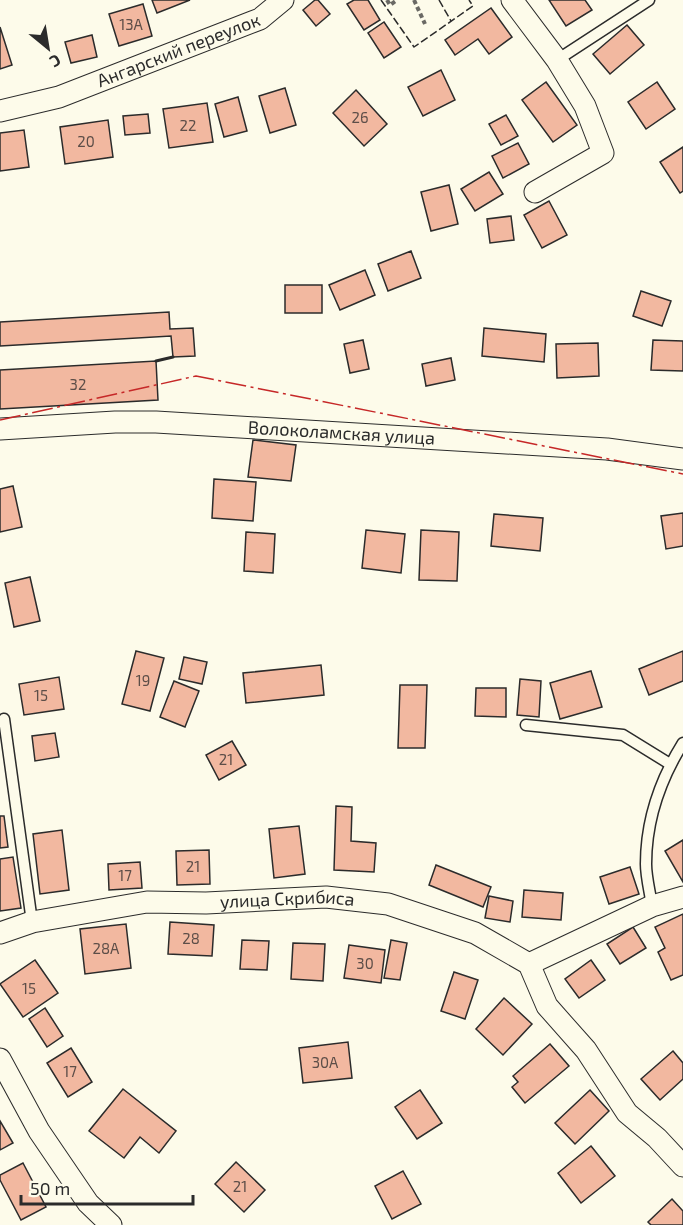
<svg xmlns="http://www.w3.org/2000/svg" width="683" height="1225" font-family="'Exo 2',sans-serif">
  <rect width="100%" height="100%" fill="#fdfbea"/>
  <g fill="#f2b8a0" stroke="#2b2b2b" stroke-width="1.5">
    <polygon points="152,0 190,0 157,13"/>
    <polygon points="315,0 318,0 330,14 316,26 303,10"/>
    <polygon points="354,0 368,0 380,20 364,30 347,4"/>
    <polygon points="549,0 585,0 592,10 566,26"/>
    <polygon points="143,4 152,36 119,46 109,14"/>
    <polygon points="491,8 512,37 489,54 478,39 455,55 445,40"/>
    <polygon points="384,22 401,47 384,58 368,33"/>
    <polygon points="627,25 644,45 610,74 593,54"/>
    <polygon points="0,27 12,65 0,69"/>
    <polygon points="92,35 97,57 71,63 65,42"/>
    <polygon points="441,70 455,100 423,116 408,87"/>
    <polygon points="546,82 577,125 553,142 522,100"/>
    <polygon points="657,82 675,109 646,129 628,102"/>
    <polygon points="285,88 296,125 270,133 259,96"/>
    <polygon points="356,90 387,124 364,146 333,113"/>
    <polygon points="238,97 247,131 224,137 215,104"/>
    <polygon points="207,103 213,142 169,148 163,109"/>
    <polygon points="148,114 150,133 125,135 123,116"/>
    <polygon points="506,115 518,136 501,145 489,124"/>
    <polygon points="108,120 113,157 65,164 60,127"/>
    <polygon points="24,130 29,167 0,171 0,133"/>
    <polygon points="518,143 529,164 503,178 492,156"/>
    <polygon points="683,147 683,191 680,193 660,162"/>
    <polygon points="489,172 503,194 475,211 461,189"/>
    <polygon points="449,185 458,224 431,231 421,192"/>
    <polygon points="549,201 567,235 542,248 524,215"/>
    <polygon points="511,216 514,240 490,243 487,219"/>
    <polygon points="411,251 421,278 388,291 378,264"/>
    <polygon points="365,270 375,295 340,310 329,285"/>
    <rect x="285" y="285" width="37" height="28"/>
    <polygon points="641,291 671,301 662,326 633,316"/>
    <polygon points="169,312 170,329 193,328 195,356 173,357 171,336 0,346 0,322"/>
    <polygon points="484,328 546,334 544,362 482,356"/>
    <polygon points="363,340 369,369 350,373 344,344"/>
    <polygon points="653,340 683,341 683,371 651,370"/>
    <polygon points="598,343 599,376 557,378 556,344"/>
    <polygon points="451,358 455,380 426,386 422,364"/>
    <polygon points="156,361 158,400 0,409 0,370"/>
    <polygon points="253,440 296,445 291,481 248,477"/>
    <polygon points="214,479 256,482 253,521 212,518"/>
    <polygon points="13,486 22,527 0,532 0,489"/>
    <polygon points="683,513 683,546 666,549 661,516"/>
    <polygon points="494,514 543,518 540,551 491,546"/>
    <polygon points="366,530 405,534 401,573 362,568"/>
    <polygon points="421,530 459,532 457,581 419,580"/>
    <polygon points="246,532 275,534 273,573 244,571"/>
    <polygon points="30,577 40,621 14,627 5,583"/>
    <polygon points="136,651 164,658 150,711 122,704"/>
    <polygon points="683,651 683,681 649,695 639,669"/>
    <polygon points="184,657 207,662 202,684 179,679"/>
    <polygon points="321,665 324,695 246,703 243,673"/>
    <polygon points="591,671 602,707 560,719 550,683"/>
    <polygon points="59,677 64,709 24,715 19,684"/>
    <polygon points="520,679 541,681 539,717 517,715"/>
    <polygon points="174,681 199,691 185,727 160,717"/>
    <polygon points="400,685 427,685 425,748 398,748"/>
    <polygon points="476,688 506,688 506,717 475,716"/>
    <polygon points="55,733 59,757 35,761 32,736"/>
    <polygon points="232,741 246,765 219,780 206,755"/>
    <polygon points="336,806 352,807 351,841 376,843 374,872 334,870"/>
    <polygon points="0,816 4,816 8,847 0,848"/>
    <polygon points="299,826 305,874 274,878 269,829"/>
    <polygon points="62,830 69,890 40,894 33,834"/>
    <polygon points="683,840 683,882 665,851"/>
    <polygon points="209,850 210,884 177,885 176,851"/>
    <polygon points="13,857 21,908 0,911 0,859"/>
    <polygon points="140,862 142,888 109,890 108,864"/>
    <polygon points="436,865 491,887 483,907 429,885"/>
    <polygon points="630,867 639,894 609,904 600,877"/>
    <polygon points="524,890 563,893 561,920 522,917"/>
    <polygon points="489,896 513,901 510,922 485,918"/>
    <polygon points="683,914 683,975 671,980 658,952 665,948 655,927"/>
    <polygon points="170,922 214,925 212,956 168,954"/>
    <polygon points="126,924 131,968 85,974 80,929"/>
    <polygon points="633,927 646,948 620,964 607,944"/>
    <polygon points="242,940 269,941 267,970 240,969"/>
    <polygon points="391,940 407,943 400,980 384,978"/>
    <polygon points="293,943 325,944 323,981 291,979"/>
    <polygon points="349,945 385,950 381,983 344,978"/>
    <polygon points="35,960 58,993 23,1017 0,984"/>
    <polygon points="591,960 605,980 579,998 565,979"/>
    <polygon points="454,972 478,980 465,1019 441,1011"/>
    <polygon points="504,998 532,1024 503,1055 476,1029"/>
    <polygon points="45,1008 63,1036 47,1047 29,1019"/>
    <polygon points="348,1042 352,1078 303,1083 299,1048"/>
    <polygon points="550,1044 569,1066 525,1103 512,1087 518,1082 513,1076"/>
    <polygon points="71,1048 92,1082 68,1097 47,1063"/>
    <polygon points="673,1051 683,1063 683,1079 660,1100 641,1079"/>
    <polygon points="123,1089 176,1131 159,1153 140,1137 124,1158 89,1131"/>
    <polygon points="420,1090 442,1123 417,1139 395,1107"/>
    <polygon points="590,1090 609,1111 575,1144 555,1123"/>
    <polygon points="0,1121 13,1143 0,1150"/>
    <polygon points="591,1146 615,1176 581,1203 558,1173"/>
    <polygon points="236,1162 265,1190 244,1212 215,1184"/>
    <polygon points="23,1163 46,1207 21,1220 0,1180 0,1175"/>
    <polygon points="403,1171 421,1204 392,1219 375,1186"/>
    <polygon points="672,1199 683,1211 683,1225 651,1225 648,1222"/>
  </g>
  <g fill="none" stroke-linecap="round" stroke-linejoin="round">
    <g stroke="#2b2b2b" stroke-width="13">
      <g id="service">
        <polyline points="557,60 649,0"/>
        <polyline points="4,719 32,922"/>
        <polyline points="526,725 623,735 670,764"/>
        <path d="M652,906C650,892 646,877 646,864C646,820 660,780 683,743"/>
      </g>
    </g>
    <g stroke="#2b2b2b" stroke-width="23">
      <g id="minor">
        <polyline points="512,0 557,60 585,106 603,153 535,192"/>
        <path id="s1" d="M0,111L59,97L252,22L260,19L283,0"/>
        <path id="s2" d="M0,429L115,422H156L607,449L683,459"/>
        <path id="s3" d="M0,933L32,922L147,902L206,903L326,897L388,904L475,933L529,964L547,1006L586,1050L627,1113L657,1138L683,1166"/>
        <polyline points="529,964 652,906 683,897"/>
        <polyline points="0,1059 39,1131 88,1203 111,1225"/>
      </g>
    </g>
    <g stroke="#6a6964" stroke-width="4" stroke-dasharray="4.5 3" stroke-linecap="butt">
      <polyline points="387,0 390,5 397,0"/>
      <polyline points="414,0 425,24"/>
    </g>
    <use href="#service" stroke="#fdfbea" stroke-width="10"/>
    <use href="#minor" stroke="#fdfbea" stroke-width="21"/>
    <g stroke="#2b2b2b" stroke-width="1.5" stroke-dasharray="8 3" stroke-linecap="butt">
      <polyline points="381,0 414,47 473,6 469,0"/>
      <polyline points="439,0 451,21"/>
    </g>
    <polyline stroke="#2b2b2b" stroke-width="3" points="156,361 173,357"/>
    <polyline stroke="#c62828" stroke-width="1.5" stroke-dasharray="21 4.5 3 4.5" stroke-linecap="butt" points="0,420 196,376 683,474"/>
  </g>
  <g text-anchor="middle" stroke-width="4.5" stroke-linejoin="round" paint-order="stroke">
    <g font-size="15" fill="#5d4e48">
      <text x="131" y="30">13А</text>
      <text x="360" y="123">26</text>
      <text x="188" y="131">22</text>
      <text x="86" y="147">20</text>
      <text x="78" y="390">32</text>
      <text x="143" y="686">19</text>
      <text x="41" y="701">15</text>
      <text x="226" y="765">21</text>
      <text x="193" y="872">21</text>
      <text x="125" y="881">17</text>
      <text x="191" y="944">28</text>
      <text x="106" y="954">28А</text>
      <text x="365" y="969">30</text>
      <text x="29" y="994">15</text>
      <text x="325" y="1068">30А</text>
      <text x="70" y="1077">17</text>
      <text x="240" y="1192">21</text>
    </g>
    <g font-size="18" fill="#2b2b2b" stroke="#fdfbea">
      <text dy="6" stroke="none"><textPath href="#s1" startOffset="189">Ангарский переулок</textPath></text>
      <text dy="6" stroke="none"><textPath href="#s2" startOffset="342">Волоколамская улица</textPath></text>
      <text dy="6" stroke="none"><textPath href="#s3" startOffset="291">улица Скрибиса</textPath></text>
    </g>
  </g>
  <g transform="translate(48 48) rotate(150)" stroke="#fdfbea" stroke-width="4.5" paint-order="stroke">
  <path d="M0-4.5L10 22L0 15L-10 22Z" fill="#2b2b2b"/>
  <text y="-9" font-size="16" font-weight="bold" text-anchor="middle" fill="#2b2b2b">С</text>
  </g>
  <path d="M21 1195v9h172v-9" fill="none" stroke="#2b2b2b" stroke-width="3"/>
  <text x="30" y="1195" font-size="18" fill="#2b2b2b" stroke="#fdfbea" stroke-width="4.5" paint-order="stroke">50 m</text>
</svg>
